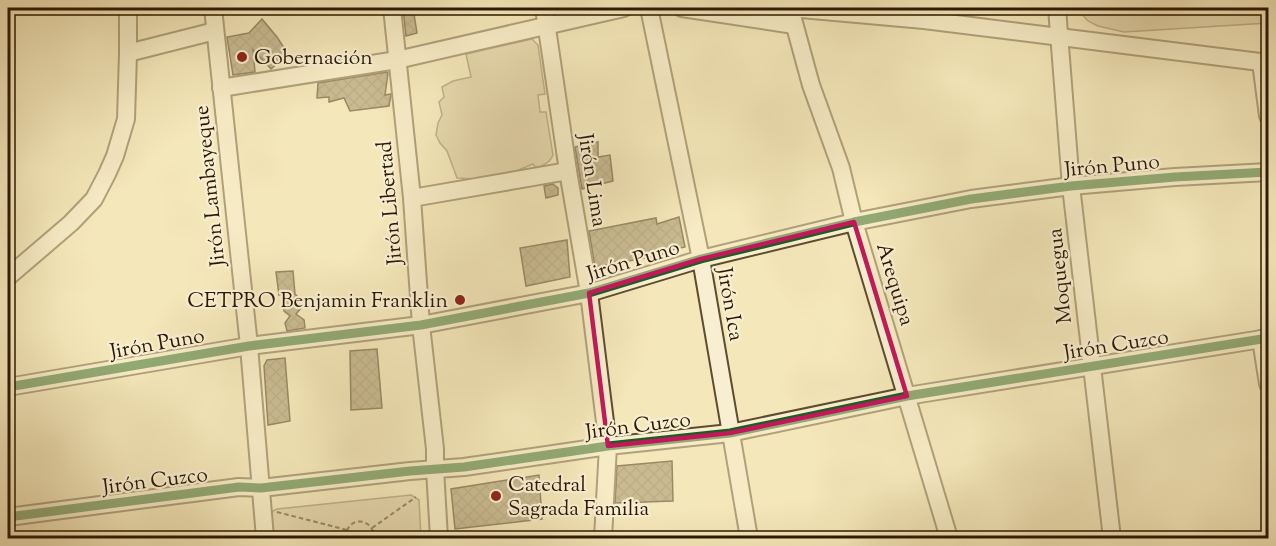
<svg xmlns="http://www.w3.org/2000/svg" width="1276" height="546" font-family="'Sorts Mill Goudy',serif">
  <defs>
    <pattern id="building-cross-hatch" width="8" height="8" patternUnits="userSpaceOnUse" patternTransform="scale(1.5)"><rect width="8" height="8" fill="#948460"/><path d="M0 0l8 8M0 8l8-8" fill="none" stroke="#796b4d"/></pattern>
  </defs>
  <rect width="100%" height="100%" fill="#f4e7b9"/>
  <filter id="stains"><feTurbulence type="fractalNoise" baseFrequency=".00333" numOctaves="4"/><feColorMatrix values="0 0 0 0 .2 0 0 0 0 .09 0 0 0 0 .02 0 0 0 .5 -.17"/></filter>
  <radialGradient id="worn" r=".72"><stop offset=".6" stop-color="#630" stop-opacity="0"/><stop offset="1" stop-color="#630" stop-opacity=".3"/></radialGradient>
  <g fill="#d2c49a" stroke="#7f6e4d" stroke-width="1.5">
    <polygon points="1076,8 1268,8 1268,23 1124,32 1098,26 1088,21"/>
    <path d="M532,39L538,45L545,94L538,95L540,112H546L553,155C550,163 543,166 536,168L533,164L509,174L476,179L457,178L447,151L440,143L436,135L438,123L442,115L439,102L444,97L442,87L453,81L471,77L466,54Z"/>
    <polygon points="411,495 419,500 421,538 274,538 271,515 273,511 277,509"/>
  </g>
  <g fill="url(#building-cross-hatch)" stroke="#2c1800" stroke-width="1.5">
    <polygon points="403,8 413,8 417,33 406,36"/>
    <polygon points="262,19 277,37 288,54 271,69 253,50 255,72 233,75 227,37 249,33"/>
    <polygon points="387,72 388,73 385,95 391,94 389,106 350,111 344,98 329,102 329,97 317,98 318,83"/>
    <polygon points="598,142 598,157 610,155 613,181 582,189 575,147"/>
    <polygon points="553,184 558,188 558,195 546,198 544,186"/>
    <polygon points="679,217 685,247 662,252 663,255 595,267 589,231 656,218 657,224"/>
    <polygon points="567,240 570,277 526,286 520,248"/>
    <polygon points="293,271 295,294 301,300 302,307 296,314 304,320 305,328 287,331 285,323 290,316 284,311 282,294 279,295 276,272"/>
    <polygon points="377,349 382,408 351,410 350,351"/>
    <polygon points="285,358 290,421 268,425 264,366 267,360"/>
    <polygon points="672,461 673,501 615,503 617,466"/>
    <polygon points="539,475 542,519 455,529 451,489"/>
  </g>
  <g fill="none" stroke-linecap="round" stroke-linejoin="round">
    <g stroke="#5e4c2e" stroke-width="20">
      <g id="minor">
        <polyline points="213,8 249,346 265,538"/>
        <polyline points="392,8 412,198 421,325 435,449 435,469 439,538"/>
        <polyline points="544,8 568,171 589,293 608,446 603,538"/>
        <polyline points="649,8 701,259 749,538"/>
        <polyline points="682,8 794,25"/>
        <polyline points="790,8 811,85 841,168 854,222 949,538"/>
        <polyline points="790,8 924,20 1268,63"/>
        <polyline points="1057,8 1071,186 1112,538"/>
        <polyline points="128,53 215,31"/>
        <polyline points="1261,62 1268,116"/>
        <polyline points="221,88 397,60 624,8"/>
        <polyline points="412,198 568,171"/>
        <polyline points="8,277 71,223 94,199 107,174 115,156 126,119 128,53 128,8"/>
        <polyline points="1261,339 1268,384"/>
        <polyline points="8,387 249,346 421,325 589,293 701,259 854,222 971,199 1071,186 1175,177 1268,172"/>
        <polyline points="8,517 239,487 261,488 410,471 464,467 608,446 730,433 907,396 1268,338"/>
      </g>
    </g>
    <g stroke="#2c1800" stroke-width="2" stroke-dasharray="4.5 3" stroke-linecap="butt">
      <polyline points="277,512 347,530"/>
      <polyline points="372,528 416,497"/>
      <path d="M346,538C345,516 374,516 374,538"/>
    </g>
    <use href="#minor" stroke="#f8efd2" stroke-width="16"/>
    <g stroke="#f8efd2" stroke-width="13">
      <g id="cycleway">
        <polyline points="8,387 249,346 421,325 589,293 701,259 854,222 971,199 1071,186 1175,177 1268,172"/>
        <polyline points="8,517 239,487 261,488 410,471 464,467 608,446 730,433 907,396 1268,338"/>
      </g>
    </g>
    <use href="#cycleway" stroke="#1b5e20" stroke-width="9"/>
  </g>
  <path d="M0 0H1276V546H0ZM854,222L907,396L730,433L608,446L589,293L701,259Z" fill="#f4e7b9" fill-opacity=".55" fill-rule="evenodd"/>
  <path fill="none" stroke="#c2185b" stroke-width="4.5" stroke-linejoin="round" d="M854,222L907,396L730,433L608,446L589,293L701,259Z"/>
  <g fill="#8f2418" stroke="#f8efd2" stroke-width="2">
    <circle cx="242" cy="57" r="6"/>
    <circle cx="460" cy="300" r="6"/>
    <circle cx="496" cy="496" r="6"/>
  </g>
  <g text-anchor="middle" stroke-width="4.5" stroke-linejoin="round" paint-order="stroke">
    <g font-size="21" fill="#2c1800" stroke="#f8efd2" text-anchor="start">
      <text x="254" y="64">Gobernación</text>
      <text x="448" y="307" text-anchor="end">CETPRO Benjamin Franklin</text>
      <text x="508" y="491">Catedral<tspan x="508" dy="24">Sagrada Familia</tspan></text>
    </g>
    <g font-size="21" fill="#2c1800" stroke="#f8efd2">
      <text transform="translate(1112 165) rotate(-5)" y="7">Jirón Puno</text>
      <text transform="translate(593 180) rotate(81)" y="7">Jirón Lima</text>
      <text transform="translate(209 186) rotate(-96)" y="7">Jirón Lambayeque</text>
      <text transform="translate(389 203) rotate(-95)" y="7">Jirón Libertad</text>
      <text transform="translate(633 260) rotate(-17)" y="7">Jirón Puno</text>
      <text transform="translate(1059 276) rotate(-96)" y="7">Moquegua</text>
      <text transform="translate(896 284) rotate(73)" y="7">Arequipa</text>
      <text transform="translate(731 304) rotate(80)" y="7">Jirón Ica</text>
      <text transform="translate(157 343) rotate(-10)" y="7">Jirón Puno</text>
      <text transform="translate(1116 344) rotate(-9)" y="7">Jirón Cuzco</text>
      <text transform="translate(638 425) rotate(-7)" y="7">Jirón Cuzco</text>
      <text transform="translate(155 480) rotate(-7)" y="7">Jirón Cuzco</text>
    </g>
  </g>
  <rect width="1276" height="546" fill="none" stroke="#f4e7b9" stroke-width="30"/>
  <rect x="9" y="9" width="1258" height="528" fill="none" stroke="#2c1800" stroke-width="3"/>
  <rect x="15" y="15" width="1246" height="516" fill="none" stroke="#2c1800" stroke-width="1.5"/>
  <rect width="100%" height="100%" filter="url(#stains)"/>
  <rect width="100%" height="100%" fill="url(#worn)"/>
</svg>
